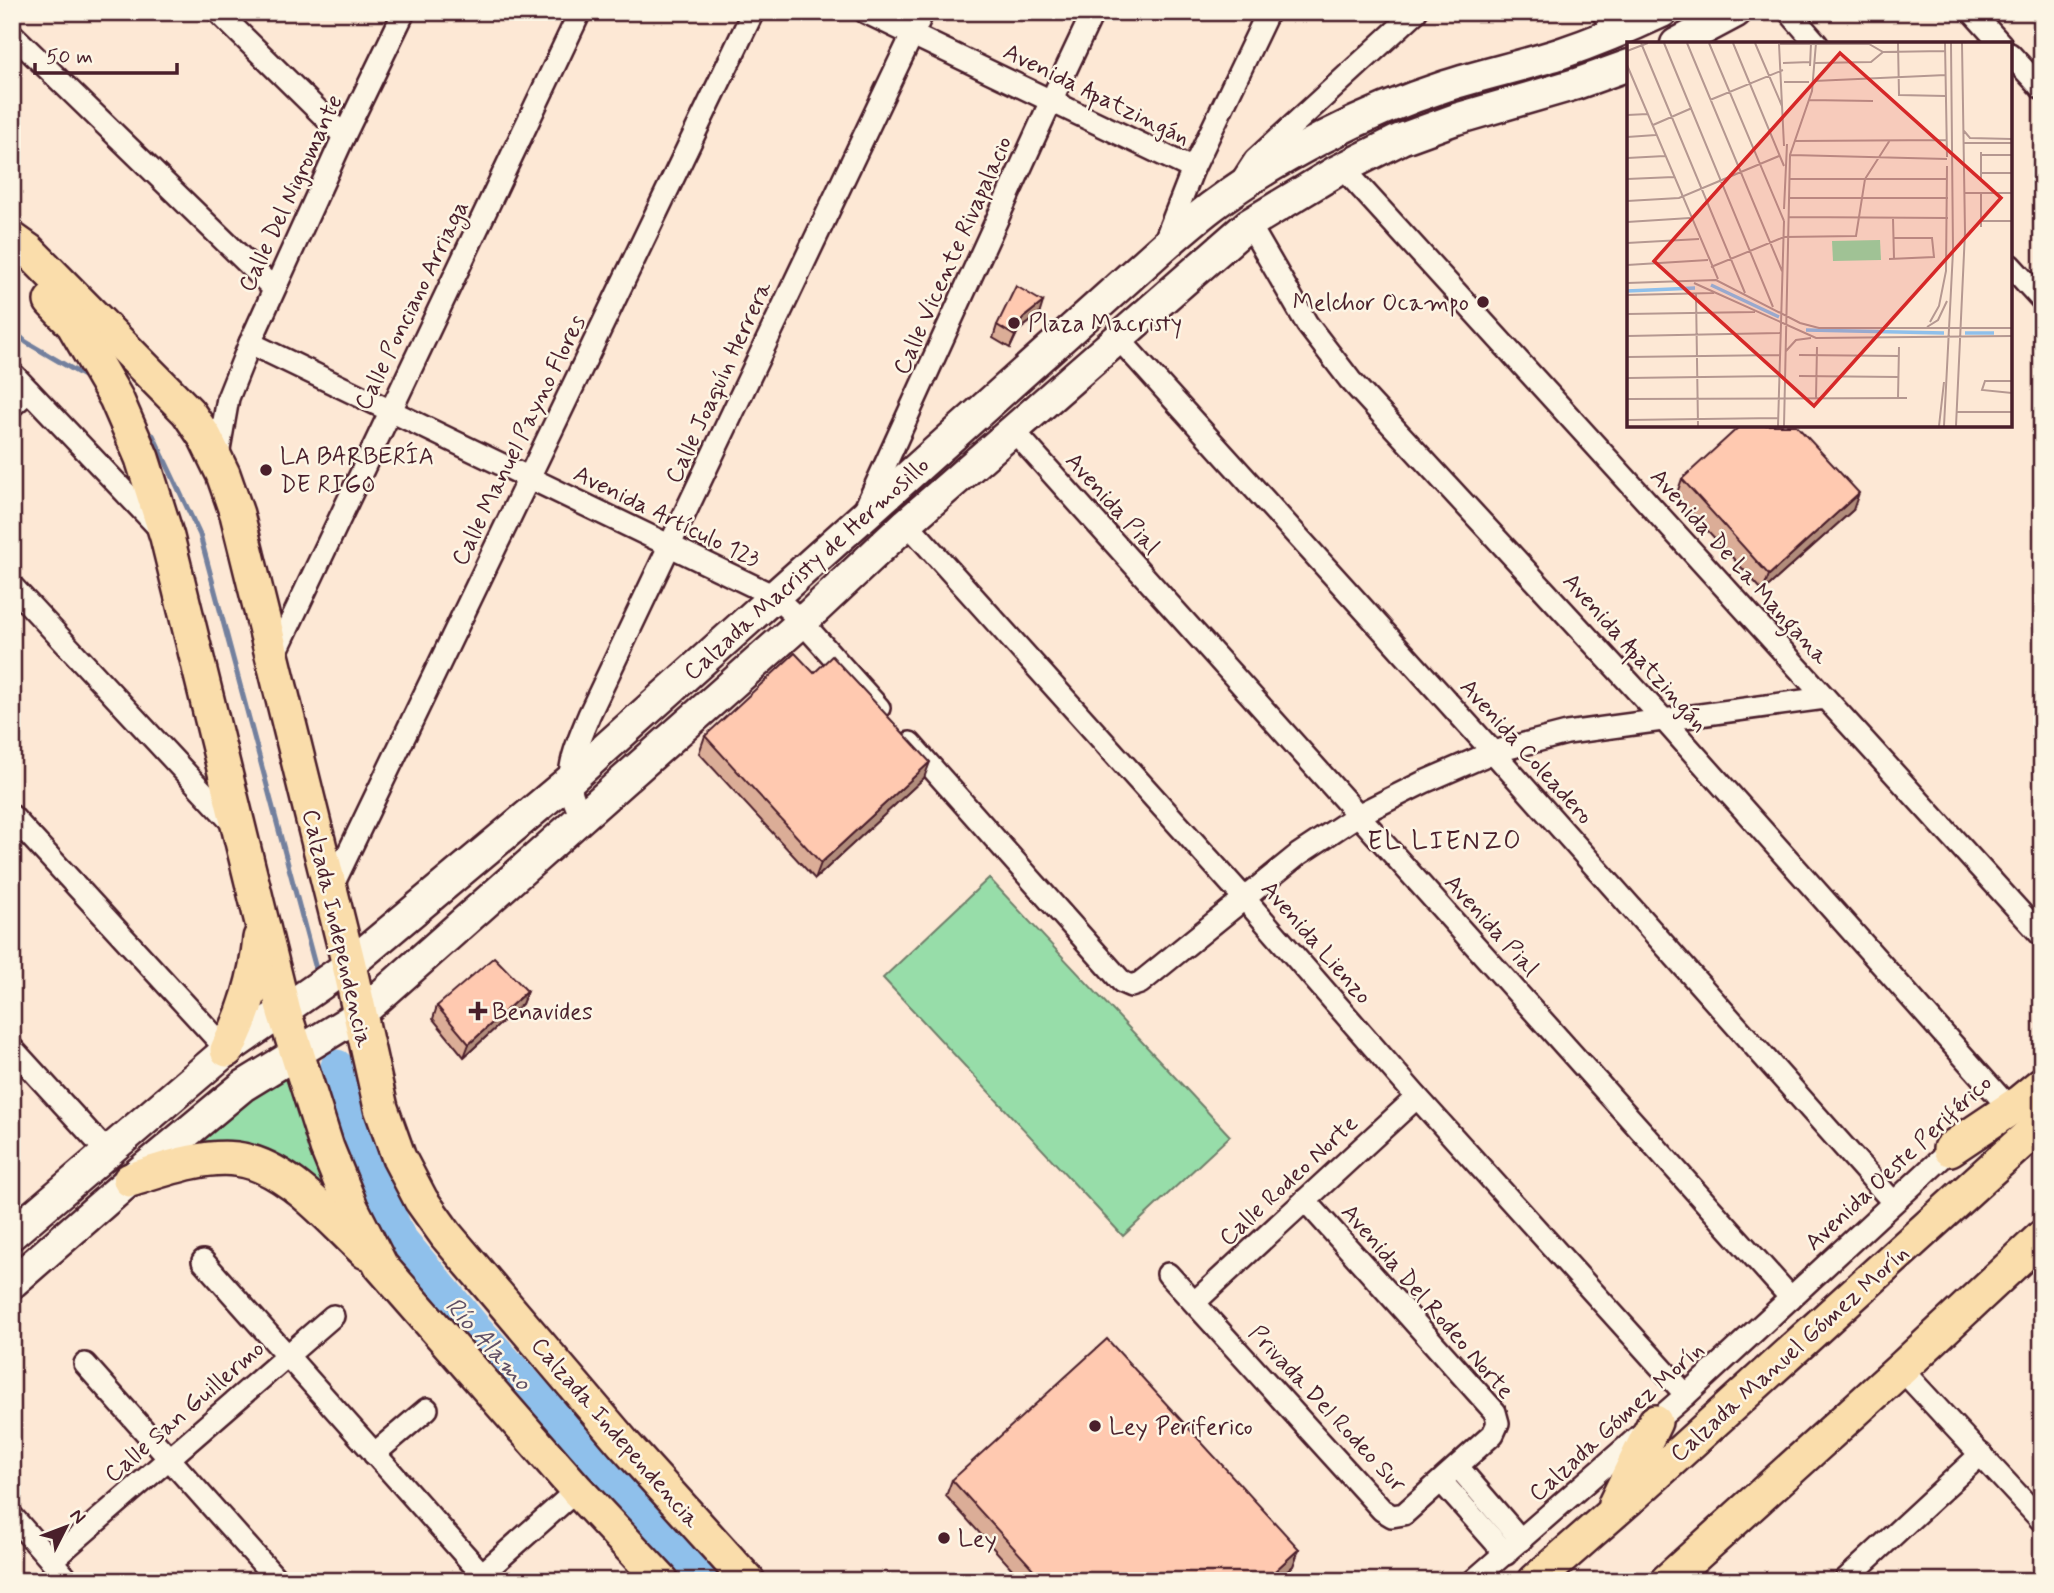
<svg xmlns="http://www.w3.org/2000/svg" width="2054" height="1593" font-family="Mynerve,sans-serif">
  <rect width="100%" height="100%" fill="#fde8d5"/>
  <filter id="ink" filterUnits="userSpaceOnUse"><feTurbulence type="fractalNoise" baseFrequency=".0143" numOctaves="2"/><feDisplacementMap in="SourceGraphic" scale="14" xChannelSelector="R" yChannelSelector="G"/><feConvolveMatrix kernelMatrix="1 2 1 2 8 2 1 2 1" color-interpolation-filters="sRGB"/></filter>
  <g filter="url(#ink)">
    <g fill="#97dda9" stroke="#707e6a" stroke-width="2">
      <polygon points="989,878 1230,1136 1123,1236 883,978"/>
      <polygon points="285,1076 341,1217 268,1154 177,1156 242,1103"/>
    </g>
    <g fill="none" stroke-linecap="round" stroke-linejoin="round">
      <g stroke="#73809e" stroke-width="5">
        <polyline points="12,329 26,342 84,376"/>
        <polyline points="153,435 200,535 316,969"/>
      </g>
      <polyline stroke="#8fc0eb" stroke-width="33" points="337,1066 353,1128 399,1237 475,1328 706,1581"/>
      <g stroke="#4a1f2b" stroke-width="26">
        <g id="street">
          <polyline points="218,12 344,136"/>
          <polyline points="865,12 1193,169"/>
          <polyline points="1602,12 1620,32"/>
          <polyline points="1789,12 1817,44"/>
          <polyline points="1972,12 2001,44"/>
          <polyline points="12,34 273,288"/>
          <polyline points="2010,54 2042,89"/>
          <polyline points="1343,168 2042,936"/>
          <polyline points="1244,177 1255,160 1416,12"/>
          <polyline points="1249,224 1307,324 1350,380 1664,720 2003,1101"/>
          <polyline points="1164,243 1193,169 1268,12"/>
          <polyline points="2010,265 2042,300"/>
          <polyline points="1118,338 1493,752 1893,1202"/>
          <polyline points="250,343 774,596 802,622 879,708"/>
          <polyline points="12,373 160,529"/>
          <polyline points="12,406 29,391"/>
          <polyline points="1014,431 1791,1298"/>
          <polyline points="217,461 228,398 250,343 344,136 404,12"/>
          <polyline points="865,509 1051,101 1093,12"/>
          <polyline points="907,523 1244,898 1417,1097 1686,1395"/>
          <polyline points="12,586 235,826"/>
          <polyline points="273,659 580,12"/>
          <polyline points="910,743 1122,982 1131,986 1140,983 1299,854 1358,815 1424,782 1493,752 1567,733 1825,698"/>
          <polyline points="12,816 227,1050"/>
          <path d="M581,817C576,805 569,792 570,779C570,758 581,735 589,715L923,12"/>
          <polyline points="330,891 753,12"/>
          <polyline points="12,1048 107,1152"/>
          <polyline points="203,1261 488,1581"/>
          <polyline points="1168,1274 1382,1510 1392,1516 1404,1514 1493,1434 1498,1423 1495,1412 1305,1200"/>
          <polyline points="1195,1302 1417,1097"/>
          <polyline points="85,1364 278,1581"/>
          <polyline points="1901,1369 2042,1521"/>
          <polyline points="374,1454 427,1409"/>
          <polyline points="1458,1467 1521,1540"/>
          <polyline points="1442,1482 1506,1554"/>
          <polyline points="12,1516 69,1581"/>
          <polyline points="51,1561 333,1316"/>
          <polyline points="482,1574 577,1490"/>
          <polyline points="1473,1581 1686,1395 1958,1143"/>
          <polyline points="1844,1581 1981,1454"/>
        </g>
      </g>
      <g stroke="#4a1f2b" stroke-width="35">
        <g id="secondary">
          <polyline points="1676,44 1736,12"/>
          <path d="M12,1234L227,1050L349,965L570,780L1162,248C1178,234 1194,220 1211,207C1278,156 1366,112 1446,86C1483,74 1522,66 1559,54C1594,42 1628,28 1662,12"/>
          <polyline points="12,1283 130,1180 243,1086 359,1015 802,622 907,523 1249,224 1335,172 1401,139 1456,119 1576,84 1629,65"/>
        </g>
      </g>
      <g stroke="#4a1f2b" stroke-width="38">
        <g id="primary">
          <polyline points="12,239 29,251 188,412 205,437 223,474 237,514 349,965 381,1108 399,1158 421,1200 446,1235 623,1443 748,1581"/>
          <polyline points="51,301 73,324 116,398 142,458 167,537 284,1012 327,1148 351,1207 381,1266 577,1490 662,1581"/>
          <path d="M227,1050C245,1013 256,979 260,938"/>
          <polyline points="1950,1149 2020,1102 2042,1084"/>
          <path d="M130,1180C163,1170 201,1155 236,1159C287,1165 330,1219 366,1252"/>
          <polyline points="1615,1504 1655,1422"/>
          <polyline points="1535,1581 1632,1496 2042,1123"/>
          <polyline points="1667,1581 1901,1369 2042,1237"/>
        </g>
      </g>
      <use href="#street" stroke="#fcf5e5" stroke-width="21"/>
      <use href="#secondary" stroke="#fcf5e5" stroke-width="30"/>
      <use href="#primary" stroke="#faddab" stroke-width="33"/>
    </g>
    <g fill="#dbad97" stroke="#4a1f2b" stroke-width="2">
      <polygon points="1039,315 1018,331 1010,348 993,338 997,325"/>
      <polygon points="1682,479 1853,510 1763,591 1676,496"/>
      <polygon points="814,673 924,778 815,879 699,753 705,736"/>
      <polygon points="527,991 522,1004 464,1057 433,1019 437,1006"/>
      <polygon points="952,1480 1299,1549 1293,1566 1276,1581 1023,1581 946,1496"/>
    </g>
    <g fill="#b28d7b" stroke="#4a1f2b" stroke-width="2">
      <polygon points="1043,302 1039,315 1018,331 1010,348 1023,318"/>
      <polygon points="1859,493 1853,510 1763,591 1769,575"/>
      <polygon points="930,762 924,778 815,879 821,863"/>
      <polygon points="527,991 522,1004 464,1057 469,1044"/>
      <polygon points="1299,1549 1293,1566 1276,1581 1264,1581"/>
    </g>
    <g fill="#ffc9b0" stroke="#4a1f2b" stroke-width="2">
      <polygon points="1016,286 1043,302 1023,318 1015,336 997,325"/>
      <polygon points="1741,425 1796,425 1859,493 1769,575 1682,479"/>
      <polygon points="795,653 814,673 832,656 930,762 821,863 705,736"/>
      <polygon points="494,957 527,991 469,1044 437,1006"/>
      <polygon points="1107,1339 1299,1549 1264,1581 1044,1581 952,1480"/>
    </g>
  </g>
  <g fill="#4a1f2b" stroke="#fcf5e5" stroke-width="2.5">
    <circle cx="1483" cy="302" r="7"/>
    <circle cx="1014" cy="323" r="7"/>
    <circle cx="266" cy="470" r="7"/>
    <path d="M474.5 1000.5h7v7h7v7h-7v7h-7v-7h-7v-7h7z"/>
    <circle cx="1095" cy="1426" r="7"/>
    <circle cx="944" cy="1538" r="7"/>
  </g>
  <g text-anchor="middle" stroke-width="5" stroke-linejoin="round" paint-order="stroke">
    <g font-size="24" fill="#4a1f2b" stroke="#fcf5e5">
      <text transform="translate(1097 94) rotate(26)" y="8">Avenida Apatzingán</text>
      <text transform="translate(290 193) rotate(-65)" y="8">Calle Del Nigromante</text>
      <text transform="translate(952 255) rotate(-66)" y="8">Calle Vicente Rivapalacio</text>
      <text transform="translate(411 305) rotate(-64)" y="8">Calle Ponciano Arriaga</text>
      <text transform="translate(718 382) rotate(-65)" y="8">Calle Joaquín Herrera</text>
      <text transform="translate(518 440) rotate(-64)" y="8">Calle Manuel Payno Flores</text>
      <text transform="translate(1113 503) rotate(48)" y="8">Avenida Pial</text>
      <text transform="translate(667 516) rotate(26)" y="8">Avenida Artículo 123</text>
      <text transform="translate(1740 566) rotate(48)" y="8">Avenida De La Mangana</text>
      <text transform="translate(806 568) rotate(-42)" y="8">Calzada Macristy de Hermosillo</text>
      <text transform="translate(1636 652) rotate(48)" y="8">Avenida Apatzingán</text>
      <text transform="translate(1527 751) rotate(48)" y="8">Avenida Coleadero</text>
      <text transform="translate(1492 925) rotate(48)" y="8">Avenida Pial</text>
      <text transform="translate(338 928) rotate(77)" y="8">Calzada Independencia</text>
      <text transform="translate(1317 942) rotate(49)" y="8">Avenida Lienzo</text>
      <text transform="translate(1898 1162) rotate(-43)" y="8">Avenida Oeste Periférico</text>
      <text transform="translate(1288 1180) rotate(-43)" y="8">Calle Rodeo Norte</text>
      <text transform="translate(1428 1301) rotate(49)" y="8">Avenida Del Rodeo Norte</text>
      <text transform="translate(1789 1353) rotate(-42)" y="8">Calzada Manuel Gómez Morín</text>
      <text transform="translate(1328 1408) rotate(47)" y="8">Privada Del Rodeo Sur</text>
      <text transform="translate(184 1411) rotate(-41)" y="8">Calle San Guillermo</text>
      <text transform="translate(1616 1421) rotate(-42)" y="8">Calzada Gómez Morín</text>
      <text transform="translate(616 1432) rotate(49)" y="8">Calzada Independencia</text>
    </g>
    <g font-size="24" fill="#4a1f2b" stroke="#fcf5e5" text-anchor="start">
      <text x="1469" y="310" text-anchor="end">Melchor Ocampo</text>
      <text x="1028" y="331">Plaza Macristy</text>
      <text x="280" y="464">LA BARBERÍA<tspan x="280" dy="28">DE RIGO</tspan></text>
      <text x="492" y="1019">Benavides</text>
      <text x="1109" y="1434">Ley Periferico</text>
      <text x="958" y="1546">Ley</text>
    </g>
    <g font-size="26" letter-spacing="2" fill="#4a1f2b" stroke="#fcf5e5">
      <text x="1445" y="849">EL LIENZO</text>
    </g>
    <g font-size="26" font-style="italic" fill="#5f4f65" stroke="#fcf5e5">
      <text transform="translate(489 1343) rotate(48)" y="9">Río Alamo</text>
    </g>
  </g>
  <g transform="translate(1627 42)">
    <rect width="385" height="385" fill="#fde8d5"/>
    <path d="M253,198L254,218L206,219L205,199Z" fill="#97dda9"/>
    <path fill="none" stroke="#8fc0eb" stroke-width="3.5" d="M84,243L152,275M0,249L68,246M179,288L317,291M338,291H367"/>
    <path fill="none" stroke="#b59891" stroke-width="2" d="M14,1L118,251M37,1L146,265M60,1L155,229M82,1L157,179M106,1L157,124M128,1L155,64M271,1L272,53L319,54M318,1L320,115M152,2L157,104M153,2H242L256,10L318,9M0,9L21,1M156,21L183,20M188,21L244,20L256,10M0,23L91,237M183,24L184,1M187,39L319,33M157,40H182M83,58L156,28M182,58L246,59M0,73L21,72M26,83L65,66M337,89L343,96L385,97M0,95L29,93M167,99L320,98M337,101H385M354,110V137M164,113L320,117M354,113H385M0,116L38,114M354,131H385M0,137L47,135M163,137H320M338,151H385M354,151V185M162,156H321M0,159L52,156L152,114M157,167L160,102M162,175L321,176M266,176L267,217M354,179H385M0,180L63,176M0,201L72,197M262,217L307,215L305,196H266M0,223L81,218M84,225L157,195L229,194L238,137L263,98M0,241L89,238L173,281L192,286H385M67,241L189,296L385,294M69,252L71,384M0,253L87,251M0,272L128,270M303,280L312,264L319,229L320,124M300,285L311,278L320,259M0,294L153,291M159,309L169,298L184,296M172,313L272,314M0,315L153,313M172,334L272,335M0,336L152,334M385,339H358L355,348L385,351M189,356L190,305M271,356L272,305M0,357L280,356M330,370H385M0,378L151,376M151,384L157,179M157,384L163,113L185,49L189,1M312,384L317,340M317,384L326,209L324,1M329,384L338,190L335,1"/>
    <path fill="#d62828" fill-opacity="0.15" stroke="#d62828" stroke-width="3.5" d="M213,11L374,156L187,364L27,219Z"/>
    <rect width="385" height="385" fill="none" stroke="#4a1f2b" stroke-width="3.5"/>
  </g>
  <rect width="2054" height="1593" fill="none" stroke="#fcf5e5" stroke-width="42"/>
  <rect x="21" y="21" width="2012" height="1551" fill="none" stroke="#4a1f2b" stroke-width="2.5" filter="url(#ink)"/>
  <g transform="translate(66 1527) rotate(48)" stroke="#fcf5e5" stroke-width="5" paint-order="stroke">
  <path d="M0-5L12 26L0 18L-12 26Z" fill="#4a1f2b"/>
  <text y="-10" font-size="19" font-weight="bold" text-anchor="middle" fill="#4a1f2b">N</text>
  </g>
  <path d="M35 63v10h142v-10" fill="none" stroke="#4a1f2b" stroke-width="3.5"/>
  <text x="46" y="63" font-size="21" fill="#4a1f2b" stroke="#fcf5e5" stroke-width="5" paint-order="stroke">50 m</text>
</svg>
